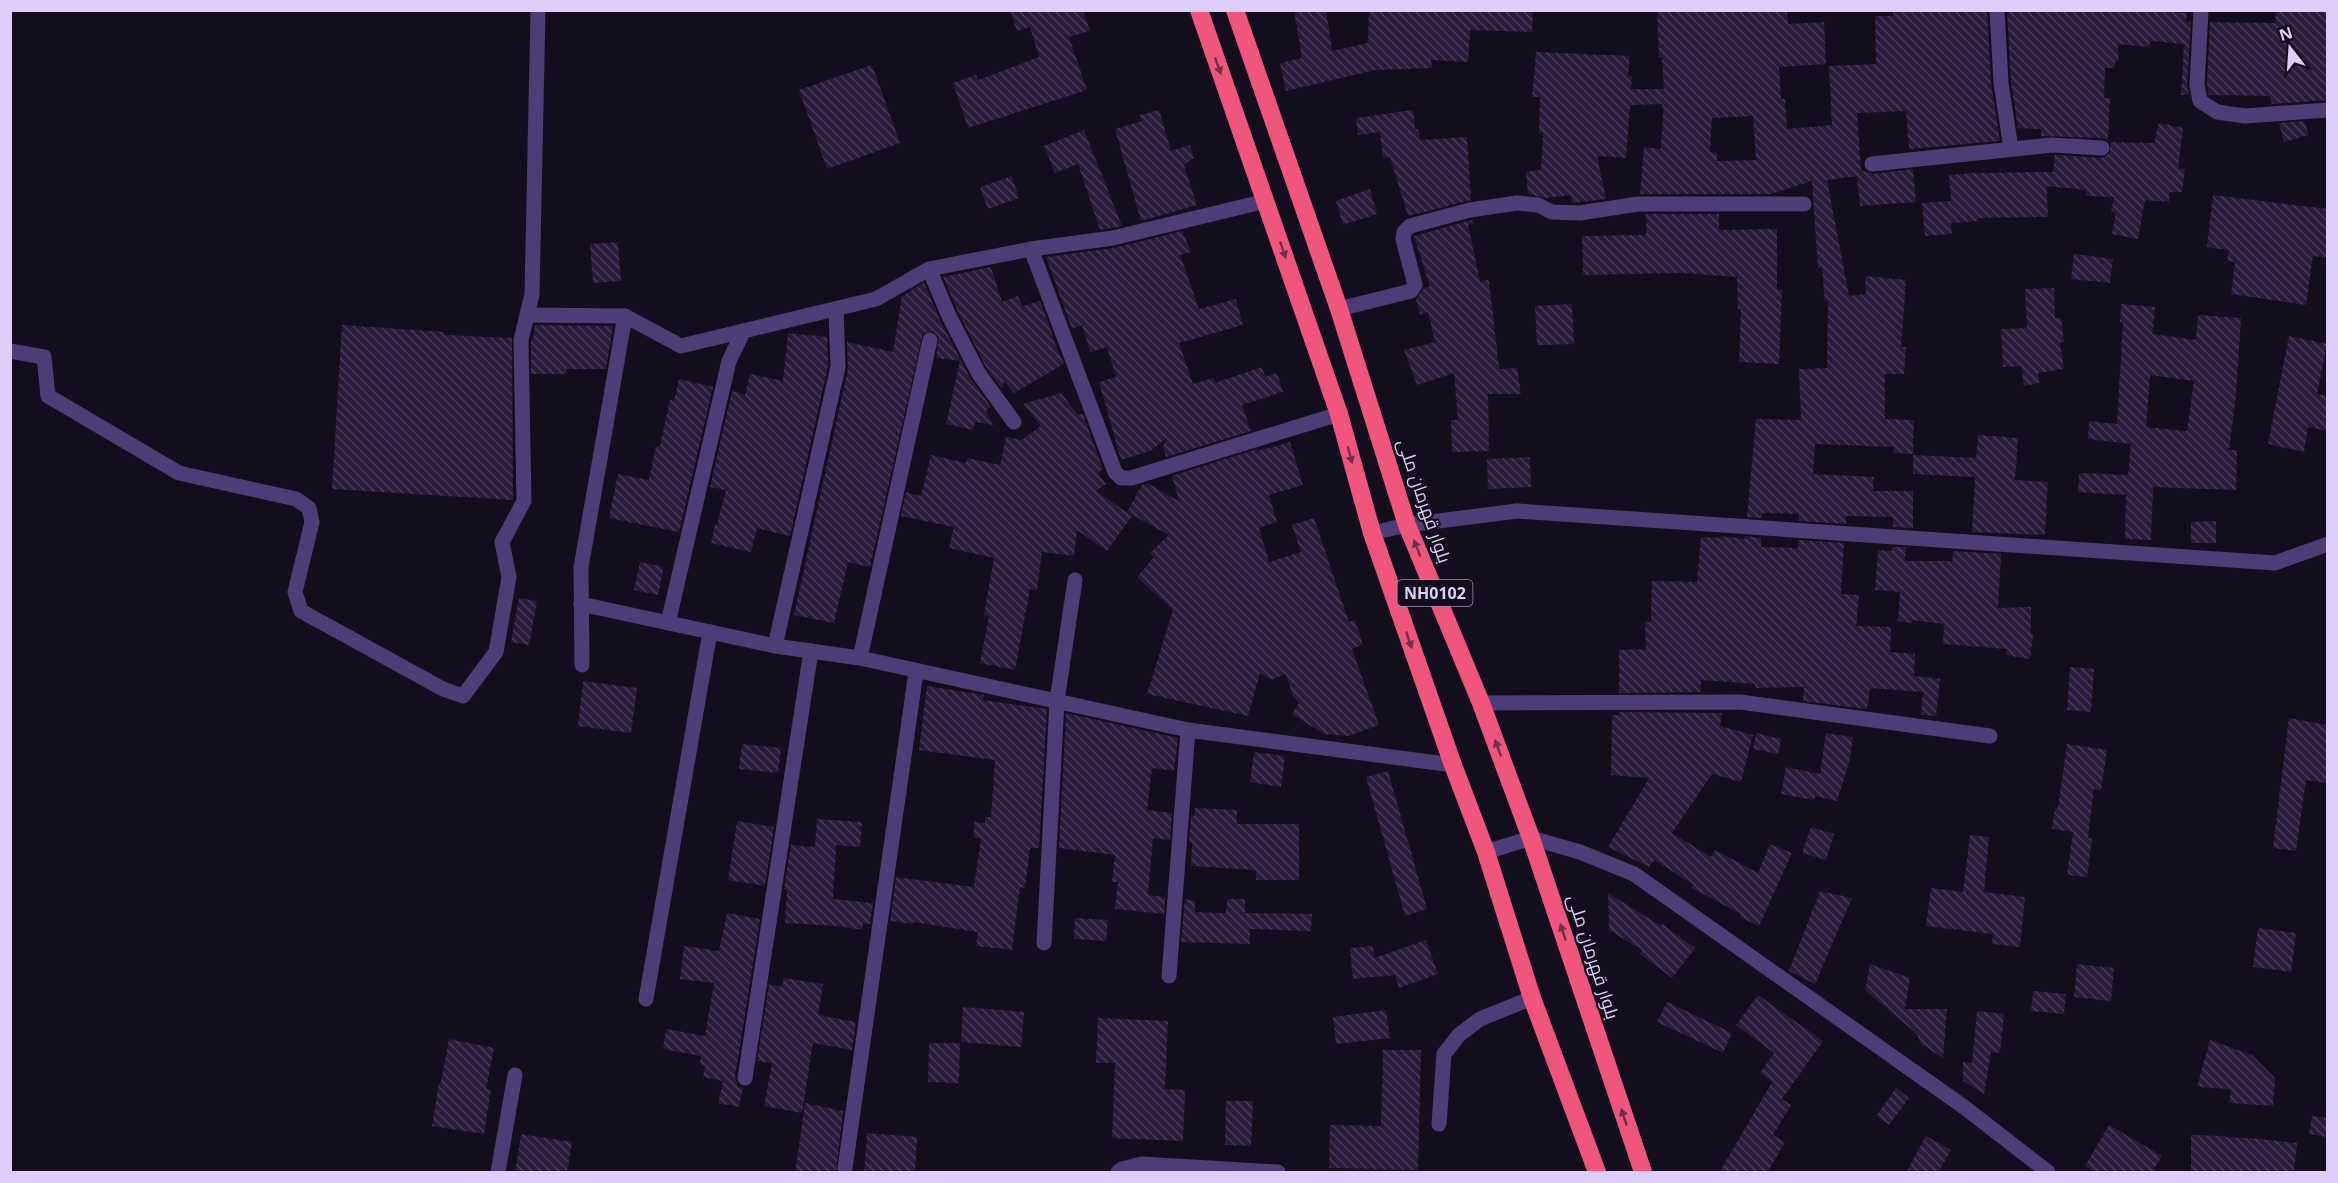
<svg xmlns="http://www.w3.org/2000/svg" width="2338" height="1183" font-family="'Noto Sans',Cairo,sans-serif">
  <defs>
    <pattern id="building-back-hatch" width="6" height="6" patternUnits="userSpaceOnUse" patternTransform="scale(1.5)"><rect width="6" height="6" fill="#291b3c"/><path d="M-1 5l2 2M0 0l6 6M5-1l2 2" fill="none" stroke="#483b59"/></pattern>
  </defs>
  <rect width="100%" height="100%" fill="#130e1d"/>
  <g fill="url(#building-back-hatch)" fill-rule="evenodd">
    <polygon points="1010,10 1083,10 1090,31 1069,37 1087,90 968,128 953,83 976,75 978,80 1039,57 1030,27 1017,31"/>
    <polygon points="1294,10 1326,10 1332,51 1368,43 1369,10 1533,10 1532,32 1470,30 1468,62 1431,60 1432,68 1375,70 1286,91 1280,63 1302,58"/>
    <path d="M1657,10H1787L1788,24L1824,22L1826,64L1779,67L1781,99H1785L1787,129L1832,125L1829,66L1876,64L1875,16H1893V10H1987L1991,84L2000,141L1909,149L1906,111L1857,113L1861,170L1873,174L1913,169L1916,202L1860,206L1857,176L1827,180L1849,296L1866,294L1865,276L1906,280L1901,347H1906L1904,374H1885V419L1914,420L1913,454L1893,453L1894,447L1815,444L1813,474L1874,477L1873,491H1913V528L1893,527V517L1846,516V524L1799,521V514L1762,513V518L1747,517L1756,419L1801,420L1799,369L1827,368L1828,301H1825L1822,268H1818L1812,181L1771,194H1640L1644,147L1661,149L1663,114L1662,104L1630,105L1626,158L1597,156L1606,199L1572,203L1570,195L1545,198L1528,194L1526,172L1541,170L1543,133H1539L1540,97H1532L1536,52L1630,56L1628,76H1632L1631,89H1664L1662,57H1659ZM1753,116L1756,160L1717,161V153L1710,152L1712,118Z"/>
    <polygon points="2007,10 2156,10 2187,13 2186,22 2191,22 2187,84 2189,95 2181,95 2184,44 2150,41 2149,47 2118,44 2118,61 2115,61 2114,68 2105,68 2104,98 2110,98 2108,141 2103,138 2041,136 2041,129 2018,128 2011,82"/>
    <polygon points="2276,10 2328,10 2328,100 2272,104 2270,96 2209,95 2207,84 2210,22 2275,23"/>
    <polygon points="872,65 900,143 827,169 799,90"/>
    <polygon points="1159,110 1171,151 1190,145 1194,158 1184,165 1197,205 1141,221 1115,129 1142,121 1140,115"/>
    <polygon points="1413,110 1415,129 1418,129 1420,140 1467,137 1471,200 1408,216 1390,157 1383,158 1380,132 1358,135 1356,118"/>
    <polygon points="2305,121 2308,135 2284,142 2279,123"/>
    <polygon points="2159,123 2183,128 2178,168 2185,169 2182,192 2170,192 2169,202 2145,200 2138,239 2112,234 2116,212 2111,212 2114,197 2086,196 2086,190 2047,186 2048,217 1978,218 1978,221 1951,223 1952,234 1925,236 1922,203 1951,201 1949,175 1973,173 2053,172 2055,155 2102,158 2110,153 2110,142 2154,143"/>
    <polygon points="1084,130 1122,226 1100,230 1078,164 1055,173 1044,146"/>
    <polygon points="1012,176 1019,198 988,209 980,187"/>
    <polygon points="1370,189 1377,214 1343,225 1336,201"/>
    <polygon points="2213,195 2328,209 2328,258 2313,256 2306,305 2231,294 2235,262 2227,261 2229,250 2207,247"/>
    <polygon points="1646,214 1719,214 1719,230 1777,229 1777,289 1782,289 1779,364 1739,362 1741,309 1738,309 1737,277 1681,273 1583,275 1582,236 1646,235"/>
    <polygon points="1472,220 1473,224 1468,225 1480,281 1489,280 1499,369 1517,368 1521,394 1488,394 1489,451 1452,452 1451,420 1458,420 1454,373 1417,385 1404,350 1435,342 1428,312 1420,315 1416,299 1424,288 1430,287 1414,236"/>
    <polygon points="1182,231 1191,252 1180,255 1199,309 1236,299 1243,325 1179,343 1193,384 1213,378 1215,383 1262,367 1265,377 1277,373 1283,392 1242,405 1251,431 1166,457 1163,446 1168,437 1150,451 1121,460 1099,382 1116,377 1107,347 1090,352 1082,325 1072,329 1046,257 1114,248"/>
    <polygon points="618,242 621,281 593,283 590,244"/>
    <polygon points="2074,254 2113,259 2110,283 2071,279"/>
    <polygon points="991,267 1002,302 1018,296 1022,306 1040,301 1053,336 1052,337 1064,364 1014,393 1004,381 1002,389 987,369 958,312 943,277"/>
    <polygon points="924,283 940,320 970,378 991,407 986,410 993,425 975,422 973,430 946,424 960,361 936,358 939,337 933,331 923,333 870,567 848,562 834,623 794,615 848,369 847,342 893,352 902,296"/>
    <polygon points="2054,288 2055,318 2061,318 2064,342 2060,342 2064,369 2038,373 2040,383 2024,386 2021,366 2003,367 2001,329 2027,328 2025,289"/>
    <polygon points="1572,304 1574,344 1537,345 1535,306"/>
    <path d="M2121,304L2155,307L2153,334L2196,340L2198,315L2241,318L2236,396L2229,450H2237L2236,490L2153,487L2151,540L2125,539L2126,495L2078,492L2079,473L2128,475L2131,444L2088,439L2089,421L2117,424L2123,322H2120ZM2150,375L2194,381L2187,431L2146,427Z"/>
    <polygon points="342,325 444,332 444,335 512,338 513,500 332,489"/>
    <polygon points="535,325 613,326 606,369 566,369 566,374 531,374 531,341 533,339"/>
    <polygon points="788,333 827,337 828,366 790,536 757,528 751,552 711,543 715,524 717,525 726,490 710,487 732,391 745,395 750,374 783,381"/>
    <polygon points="2289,336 2327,344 2317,394 2328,396 2328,431 2308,427 2304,452 2268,444"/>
    <polygon points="679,379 713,387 679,532 609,518 618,474 649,480 656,446 660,446 670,400 674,401"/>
    <polygon points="1061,393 1078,415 1083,414 1103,469 1098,473 1106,484 1096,491 1132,516 1107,551 1077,530 1074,556 1042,552 1037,590 1030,589 1015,670 980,663 989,616 984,615 994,558 949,548 954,527 901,516 906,492 921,496 931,455 966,463 967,458 1000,465 1006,437 1022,440 1041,426 1023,404"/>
    <polygon points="1978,435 2018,438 2015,480 2048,482 2045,535 1972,532 1975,477 1913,474 1913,455 1976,458"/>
    <polygon points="1290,442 1303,485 1269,495 1277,522 1259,528 1269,562 1301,552 1292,525 1314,518 1349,622 1355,620 1363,645 1352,649 1379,725 1348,736 1324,734 1292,714 1299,703 1293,696 1286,674 1271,680 1260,673 1248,716 1147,694 1173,610 1137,577 1154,557 1150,553 1169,535 1127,512 1142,485 1147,483 1179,501 1172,476 1257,449 1258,451"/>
    <polygon points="1530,457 1531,487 1488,489 1487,459"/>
    <polygon points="2216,521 2216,543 2191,543 2191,522"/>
    <polygon points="1721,536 1745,539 1745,536 1761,538 1761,547 1798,548 1798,540 1844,543 1841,594 1859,595 1856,626 1891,627 1890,652 1915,654 1914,676 1940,679 1936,716 1921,715 1923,692 1870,688 1867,709 1803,701 1804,687 1755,688 1755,684 1701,680 1701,692 1619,693 1619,650 1646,649 1645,622 1651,622 1652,581 1697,582 1701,537 1721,538"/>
    <polygon points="1892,547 1906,547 1905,561 1952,561 1953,551 2001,554 1998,608 2031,607 2031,634 2033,635 2030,659 2006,655 2007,649 1943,644 1944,624 1912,620 1912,623 1898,621 1900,592 1875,590 1878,550 1892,551"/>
    <polygon points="640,562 664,567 658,595 634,590"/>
    <polygon points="519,598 537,601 529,645 511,642"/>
    <polygon points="2070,667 2094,669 2091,712 2067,710"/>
    <polygon points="583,681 637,688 631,733 578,726"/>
    <polygon points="927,686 984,695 983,700 1047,709 1039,848 1030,848 1025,888 1020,887 1012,950 976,946 978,932 913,922 912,924 890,921 896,877 974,887 981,838 974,838 974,822 985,823 985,817 991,817 995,760 919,750"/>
    <polygon points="1619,712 1722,713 1720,726 1753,735 1741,782 1712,774 1672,833 1711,857 1715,850 1758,873 1770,844 1792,853 1759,926 1740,917 1741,914 1692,888 1694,885 1654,860 1649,867 1608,847 1649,778 1611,775 1612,715 1619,715"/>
    <polygon points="1066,713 1178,738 1174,771 1152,768 1147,810 1172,813 1170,840 1153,838 1148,895 1165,897 1164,914 1115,909 1118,882 1112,882 1115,855 1059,848"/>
    <polygon points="2289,718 2328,725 2326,783 2306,780 2296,851 2273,848"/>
    <polygon points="1756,733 1781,739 1778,754 1753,749"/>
    <polygon points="1826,733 1853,737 1850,759 1837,801 1815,796 1814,800 1781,794 1786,767 1820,774"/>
    <polygon points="742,744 781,748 778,773 739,769"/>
    <polygon points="2067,744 2107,750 2101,790 2094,789 2088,838 2092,839 2087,877 2067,875 2073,832 2052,829 2055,807 2058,808"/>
    <polygon points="1254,752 1285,756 1281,787 1250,782"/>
    <polygon points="1388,771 1427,909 1405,916 1366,777"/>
    <polygon points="1195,808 1237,810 1237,824 1299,824 1299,880 1256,880 1256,870 1191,866 1192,843 1189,842 1191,815 1194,816"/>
    <polygon points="817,819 862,822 860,847 836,845 833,899 873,903 870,924 863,923 862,930 839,926 785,923 787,890 784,889 791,845 815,847"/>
    <polygon points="737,821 774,827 765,886 728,880"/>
    <polygon points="1811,827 1834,834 1826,860 1802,853"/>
    <polygon points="1970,835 1989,837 1984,892 2025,897 2020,947 1992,944 1993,934 1926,926 1931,888 1963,892"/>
    <polygon points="1820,891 1852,898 1815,984 1789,971"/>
    <polygon points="1608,893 1661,926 1662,924 1695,948 1672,978 1640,954 1642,950 1609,930"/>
    <polygon points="1185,899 1195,901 1195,912 1226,913 1227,899 1245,899 1245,913 1312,914 1311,931 1250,929 1250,944 1181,942"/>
    <polygon points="727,913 760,919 735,1077 738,1087 743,1088 739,1107 718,1103 723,1081 703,1077 705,1066 700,1064 701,1056 663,1049 666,1029 705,1036 714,983 680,979 684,946 719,951"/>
    <polygon points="1075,918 1108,920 1106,941 1074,939"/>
    <polygon points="2258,928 2296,933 2291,972 2253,967"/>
    <polygon points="1426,940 1438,974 1399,988 1395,975 1353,979 1350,948 1373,946 1374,958"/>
    <polygon points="1870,964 1910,978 1905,1009 1947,1009 1943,1058 1921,1044 1917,1034 1865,990"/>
    <polygon points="2077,964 2114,968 2111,1001 2074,997"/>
    <polygon points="784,978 823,984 818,1015 856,1022 852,1050 813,1043 802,1113 764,1106 772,1063 757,1061 769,984 782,987"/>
    <polygon points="2033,991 2066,994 2064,1014 2031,1011"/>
    <polygon points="1758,995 1823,1041 1782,1099 1791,1105 1773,1135 1785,1142 1767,1173 1719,1173 1772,1082 1760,1073 1774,1053 1736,1025"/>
    <polygon points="1667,1002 1732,1033 1723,1053 1657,1022"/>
    <polygon points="963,1007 1024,1012 1021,1047 961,1042"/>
    <polygon points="1386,1010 1390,1038 1336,1044 1333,1017"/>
    <polygon points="1977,1011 2004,1014 2000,1053 1991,1052 1984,1094 1963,1081 1963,1062 1972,1063"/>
    <polygon points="1098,1018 1168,1021 1165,1089 1185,1090 1183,1141 1112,1138 1115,1063 1096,1063"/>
    <polygon points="449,1039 494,1048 486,1089 491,1090 484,1134 432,1126 439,1082 441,1082"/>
    <polygon points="2210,1040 2252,1055 2275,1078 2273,1106 2229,1103 2231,1089 2197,1087"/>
    <polygon points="929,1043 960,1043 959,1083 928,1082"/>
    <polygon points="1383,1050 1421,1050 1418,1170 1329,1168 1330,1125 1381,1126"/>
    <polygon points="1896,1088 1909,1098 1889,1125 1876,1116"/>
    <polygon points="1226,1101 1253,1101 1251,1146 1225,1145"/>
    <polygon points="805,1103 843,1111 836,1173 795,1173"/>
    <polygon points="2312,1116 2328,1118 2328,1137 2309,1134"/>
    <polygon points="2109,1125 2162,1156 2154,1169 2160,1173 2096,1173 2085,1166"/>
    <polygon points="867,1133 917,1137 915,1173 864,1173"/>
    <polygon points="521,1134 572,1142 567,1173 515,1173"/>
    <polygon points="2191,1135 2225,1136 2225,1137 2260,1139 2297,1143 2294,1173 2191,1171"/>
    <polygon points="1926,1136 1951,1150 1938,1173 1906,1173"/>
  </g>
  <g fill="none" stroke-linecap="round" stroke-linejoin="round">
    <g stroke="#4c3d77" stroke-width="15">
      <polyline points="1997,10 2001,83 2011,149"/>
      <polyline points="2201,10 2197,85 2200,101 2217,112 2245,116 2328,110"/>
      <polyline points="1872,164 2052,145 2102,148"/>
      <polyline points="1031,249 1115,472 1121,478 1131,478 1339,414"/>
      <polyline points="929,269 949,316 979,374 1014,422"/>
      <polyline points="1339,309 1411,291 1415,285 1403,239 1404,232 1410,226 1470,210 1517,203 1538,205 1552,212 1580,213 1638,204 1804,204"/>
      <polyline points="527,315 625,316 681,346 876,299 929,269 1031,249 1113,238 1266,201"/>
      <polyline points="10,351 44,357 48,396 179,473 296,499 309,508 312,522 295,592 301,611 443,689 463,696 496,652 509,577 502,542 524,501 521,340 532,294 538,10"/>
      <polyline points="1372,533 1407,525 1517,511 2275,563 2328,544"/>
      <polyline points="581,604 775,646 860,658 1188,730 1453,765"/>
      <polyline points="668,623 729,361 743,332"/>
      <polyline points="775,646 838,367 836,309"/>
      <polyline points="860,658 930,340"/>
      <polyline points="582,665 581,567 625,316"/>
      <polyline points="1481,703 1740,702 1990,736"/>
      <polyline points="1486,852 1531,838 1580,852 1634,874 1964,1107 2048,1172"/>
      <polyline points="1044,943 1057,701 1075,580"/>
      <polyline points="1169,976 1188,730"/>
      <polyline points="646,999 710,632"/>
      <polyline points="745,1078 811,651"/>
      <polyline points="1439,1124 1444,1054 1459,1035 1480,1019 1532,998"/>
      <polyline points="845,1168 916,672"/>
      <polyline points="498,1172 515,1075"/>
      <polyline points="1118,1172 1122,1169 1142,1164 1278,1172"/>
    </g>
    <g stroke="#ef557d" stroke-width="18">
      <polyline points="1199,10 1339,414 1372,533 1453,765 1486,852 1532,998 1597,1172"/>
      <polyline points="1235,10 1339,309 1407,525 1481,703 1531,838 1643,1172"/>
    </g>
  </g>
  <defs><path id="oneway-solid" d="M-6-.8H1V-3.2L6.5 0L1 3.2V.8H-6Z" transform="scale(1.5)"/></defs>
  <g fill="#762e48">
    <use href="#oneway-solid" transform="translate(1218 66) rotate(70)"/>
    <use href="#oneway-solid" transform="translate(1283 250) rotate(71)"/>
    <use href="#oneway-solid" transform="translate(1350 455) rotate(75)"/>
    <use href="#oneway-solid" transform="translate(1417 548) rotate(-112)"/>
    <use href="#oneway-solid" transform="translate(1409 640) rotate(71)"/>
    <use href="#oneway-solid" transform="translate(1498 748) rotate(-110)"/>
    <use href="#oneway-solid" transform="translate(1563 932) rotate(-108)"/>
    <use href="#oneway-solid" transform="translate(1624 1117) rotate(-108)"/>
  </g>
  <g text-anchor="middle" stroke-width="4.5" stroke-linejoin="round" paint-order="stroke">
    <rect fill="#130e1d" stroke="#a094b8" stroke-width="1.5" x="1397.5" y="580" width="75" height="26" rx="4.5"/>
    <g font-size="16" font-weight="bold" fill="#ddcefa">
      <text x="1435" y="599">NH0102</text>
    </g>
    <g font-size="18" fill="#ddcefa" stroke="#130e1d">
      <text transform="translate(1424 501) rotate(71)" y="6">بلوار قهرمان ملی</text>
      <text transform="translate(1593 957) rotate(72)" y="6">بلوار قهرمان ملی</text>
    </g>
  </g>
  <rect width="2338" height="1183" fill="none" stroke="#ddcefa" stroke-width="24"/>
  <g transform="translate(2290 48) rotate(343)" stroke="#130e1d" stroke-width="4.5" paint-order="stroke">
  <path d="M0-4.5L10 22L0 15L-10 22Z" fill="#ddcefa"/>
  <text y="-9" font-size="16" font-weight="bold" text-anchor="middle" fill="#ddcefa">N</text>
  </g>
</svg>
